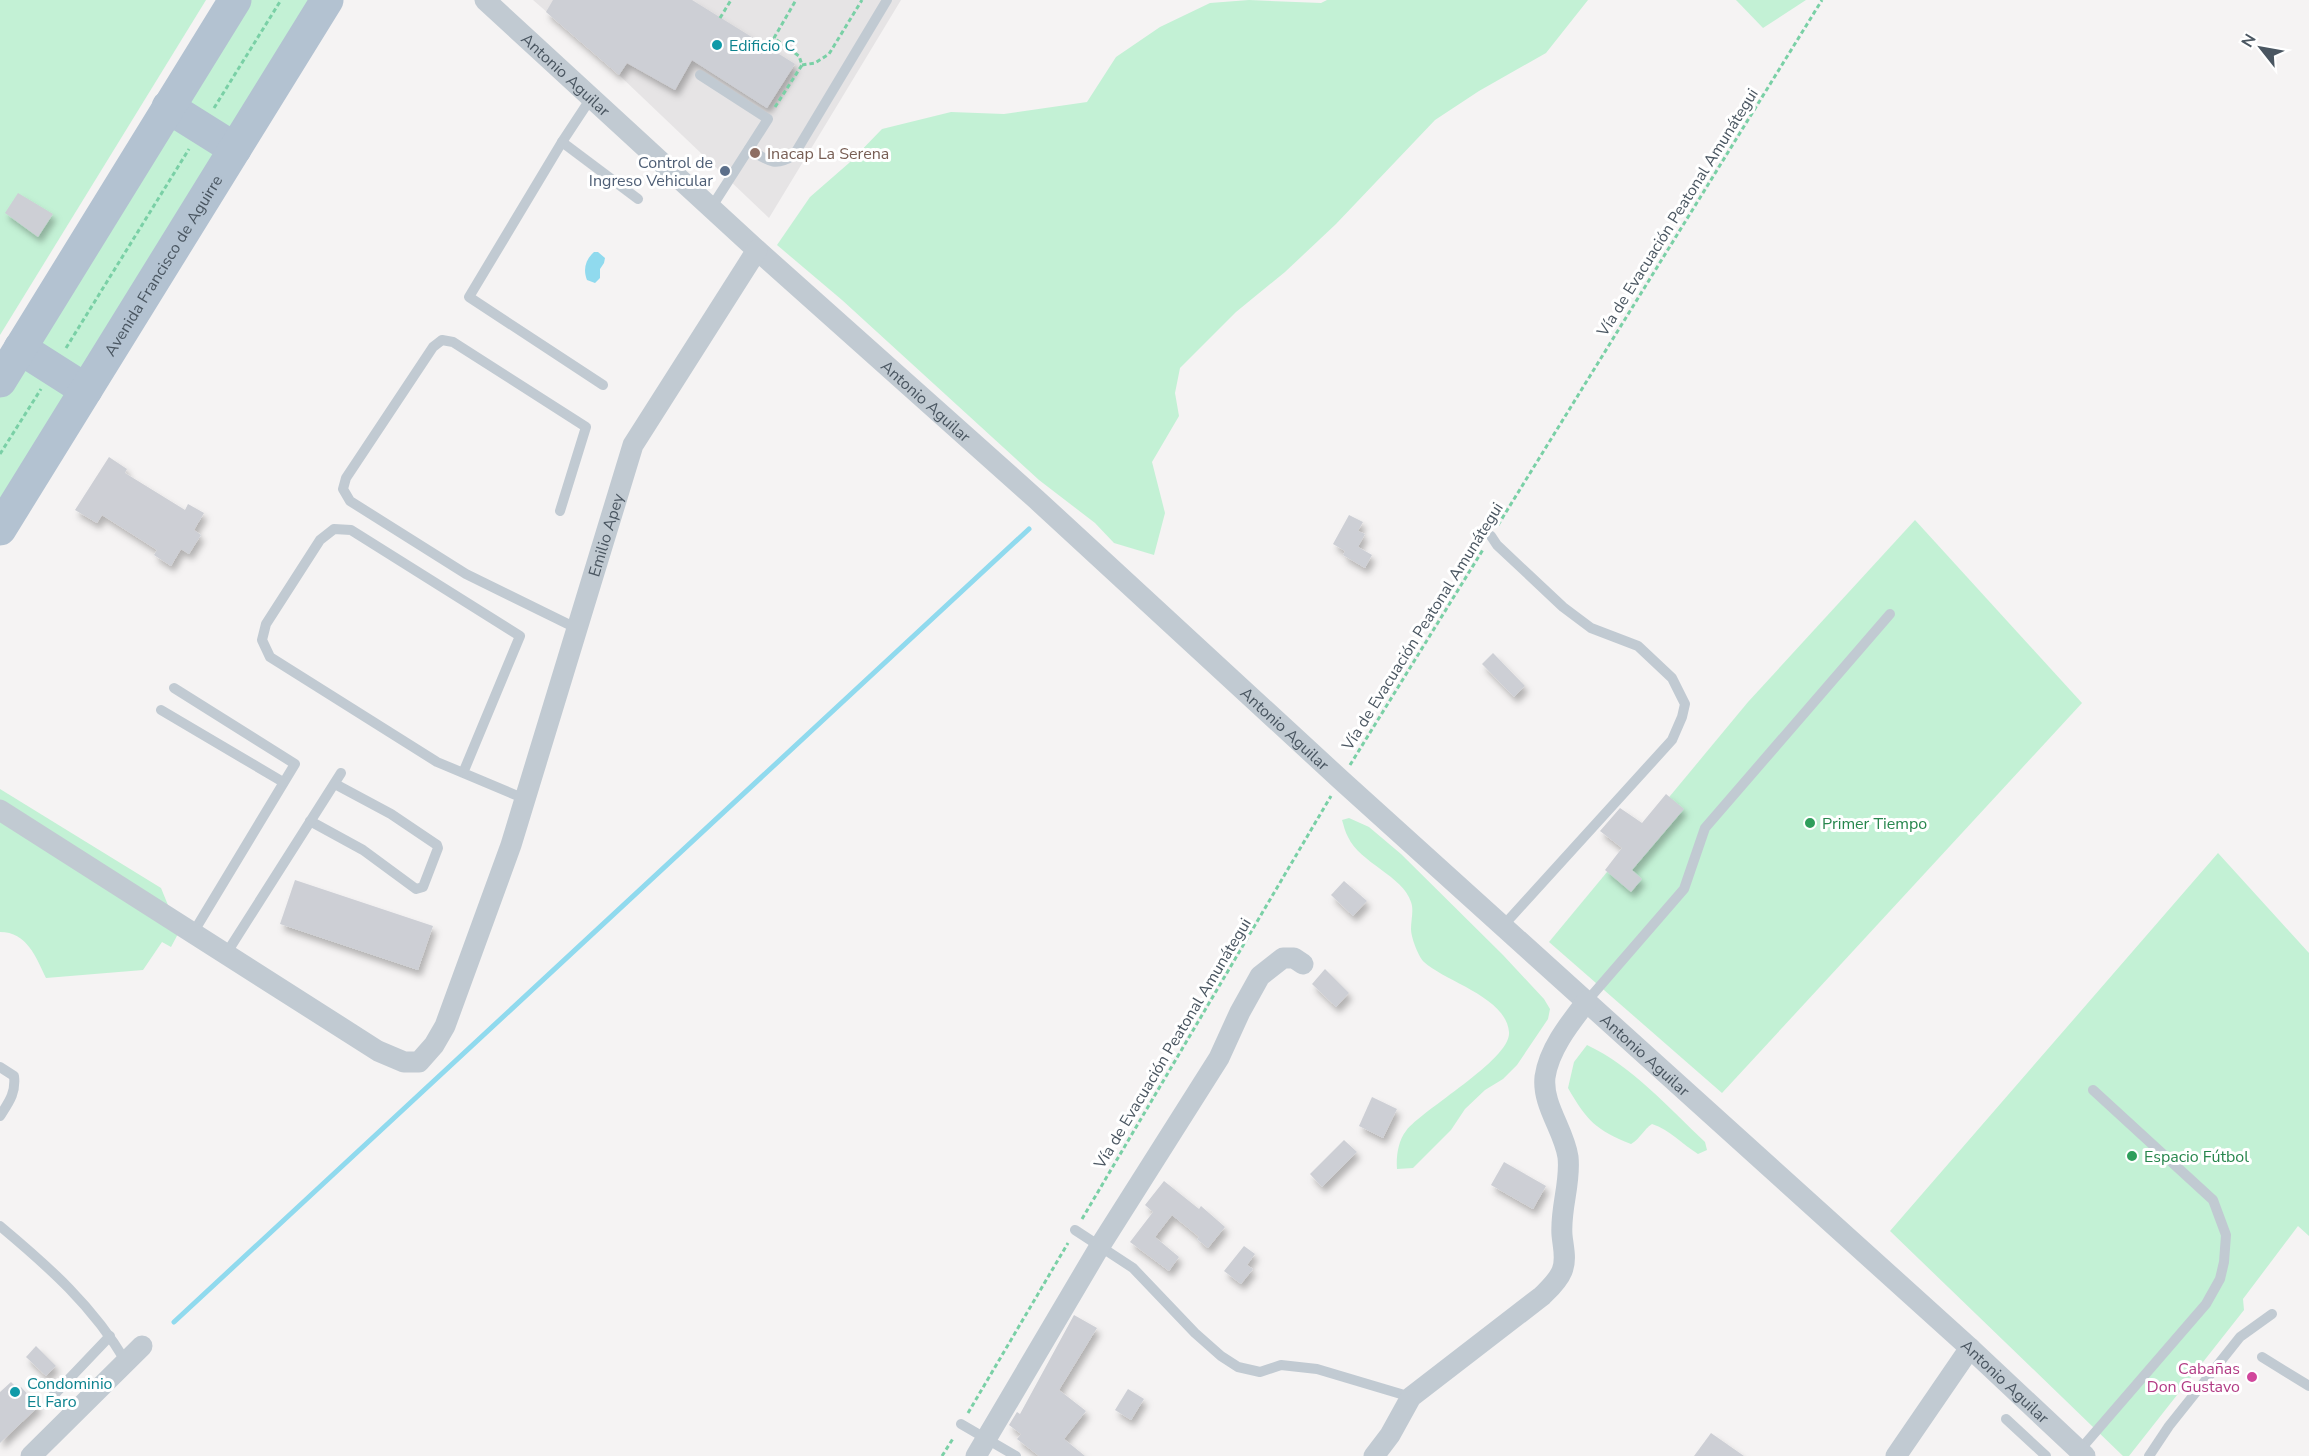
<svg xmlns="http://www.w3.org/2000/svg" width="2309" height="1456" font-family="'Nunito Sans',sans-serif">
  <defs>
    <filter id="shadow"><feDropShadow dx="3.5" dy="6" stdDeviation="3" flood-color="#0004"/></filter>
  </defs>
  <rect width="100%" height="100%" fill="#f5f3f3"/>
  <polygon fill="#e6e4e5" points="533,0 901,0 769,218 619,75"/>
  <g fill="#c3f1d5">
    <polygon points="0,0 206,0 0,335"/>
    <polygon points="241,0 318,0 0,514 0,389"/>
    <polygon points="1249,0 1321,3 1327,0 1588,0 1546,53 1479,91 1435,120 1336,224 1285,272 1236,312 1180,368 1175,393 1179,416 1152,462 1165,513 1154,555 1114,543 1095,523 1039,480 842,300 777,245 810,197 849,163 882,129 951,112 1004,114 1087,102 1116,57 1160,27 1210,3"/>
    <polygon points="1736,0 1806,0 1763,28"/>
    <polygon points="1915,520 2082,703 1722,1093 1549,942 1748,702"/>
    <path d="M0,789L161,888L179,932L171,947L162,942L143,970L46,978C36,957 27,932 0,932Z"/>
    <path d="M1349,818L1369,827L1401,854L1503,955L1544,999L1550,1009L1548,1019L1517,1065L1503,1079L1485,1090L1465,1109L1451,1130L1413,1168L1397,1169C1396,1157 1398,1141 1406,1131C1423,1109 1512,1059 1509,1032C1506,997 1446,982 1424,962C1418,956 1411,937 1411,929C1411,920 1414,910 1411,902C1403,876 1360,863 1348,837C1345,832 1344,826 1342,820Z"/>
    <polygon points="2218,853 2309,953 2309,1236 2298,1226 2243,1299 2244,1310 2129,1456 2123,1456 1890,1231"/>
    <path d="M1587,1045C1632,1066 1669,1108 1705,1142L1707,1150L1698,1154C1682,1144 1670,1130 1652,1124C1643,1130 1641,1138 1631,1144C1596,1130 1587,1121 1568,1088L1574,1062Z"/>
  </g>
  <path fill="#90daee" d="M594,252H598L605,258L604,263L600,269V278L595,283L587,280C583,270 585,260 594,252Z"/>
  <g fill="none" stroke-linecap="round" stroke-linejoin="round">
    <polyline stroke="#90daee" stroke-width="5" points="174,1322 1029,529"/>
  </g>
  <g fill="#cdcfd5" filter="url(#shadow)">
    <polygon points="553,0 692,0 795,64 767,108 692,60 675,90 627,63 619,75 546,12"/>
    <polygon points="18,193 53,214 38,237 5,213"/>
    <polygon points="109,457 127,469 125,473 185,510 188,504 204,513 194,530 201,535 189,554 181,549 171,566 154,555 157,550 102,515 97,523 75,510"/>
    <polygon points="1349,515 1363,522 1358,531 1365,534 1358,547 1372,555 1365,568 1343,555 1345,551 1333,544"/>
    <polygon points="1493,653 1525,686 1514,697 1482,664"/>
    <polygon points="1666,794 1684,809 1632,870 1642,879 1631,892 1605,870 1622,848 1600,831 1620,808 1642,823"/>
    <polygon points="295,880 433,926 418,970 280,924"/>
    <polygon points="1344,881 1367,901 1353,916 1331,895"/>
    <polygon points="1325,969 1349,993 1336,1007 1312,984"/>
    <polygon points="1372,1097 1397,1109 1383,1138 1359,1126"/>
    <polygon points="1344,1140 1357,1152 1322,1187 1310,1174"/>
    <polygon points="1504,1162 1546,1186 1533,1209 1491,1185"/>
    <polygon points="1164,1181 1199,1209 1201,1206 1225,1227 1208,1248 1197,1239 1199,1237 1172,1215 1155,1237 1179,1257 1169,1271 1130,1242 1153,1212 1145,1205"/>
    <polygon points="1244,1246 1255,1254 1247,1265 1253,1269 1241,1284 1224,1271"/>
    <polygon points="1074,1315 1097,1328 1059,1390 1086,1411 1064,1439 1085,1456 1039,1456 1017,1439 1021,1434 1009,1425 1017,1412 1020,1414"/>
    <polygon points="36,1346 56,1366 46,1376 26,1357"/>
    <polygon points="11,1382 19,1390 21,1387 39,1406 0,1443 0,1392"/>
    <polygon points="1128,1389 1144,1399 1131,1420 1115,1410"/>
    <polygon points="1711,1433 1744,1456 1694,1456"/>
  </g>
  <g fill="none" stroke-linecap="round" stroke-linejoin="round">
    <g stroke="#7ad0a6" stroke-width="3" stroke-dasharray="4.5 3" stroke-linecap="butt">
      <polyline points="720,18 731,0"/>
      <polyline points="802,65 815,63 829,54 862,0"/>
      <polyline points="775,107 802,65 799,56 774,38 796,0"/>
      <polyline points="214,108 281,0"/>
      <polyline points="66,348 189,149"/>
      <polyline points="0,454 41,389"/>
      <polyline points="1498,525 1822,0"/>
      <polyline points="1350,765 1484,548"/>
      <polyline points="1082,1219 1331,796"/>
      <polyline points="968,1413 1068,1243"/>
      <polyline points="942,1456 954,1437"/>
    </g>
    <g stroke="#c1cad2" stroke-width="10">
      <polyline points="700,75 768,119 711,208"/>
      <polyline points="591,98 562,142 469,297 603,385"/>
      <polyline points="562,142 638,199"/>
      <path d="M749,149C767,160 774,168 794,155L887,0"/>
      <polyline points="560,511 586,427 453,342 442,340 433,347 346,478 343,489 350,501 466,574 578,629"/>
      <polyline points="1491,536 1497,545 1563,607 1591,628 1638,646 1672,678 1685,704 1682,717 1672,740 1503,926"/>
      <polyline points="174,688 295,764 193,933"/>
      <polyline points="161,710 283,782"/>
      <polyline points="463,773 520,636 351,530 334,529 320,540 266,624 262,640 270,657 437,762 525,799"/>
      <polyline points="310,821 363,850 416,889 423,887 438,848 437,845 391,814 335,784"/>
      <polyline points="226,954 341,773"/>
      <polyline points="1587,1001 1684,889 1705,828 1890,614"/>
      <path d="M0,1067L14,1076C16,1093 9,1102 0,1116"/>
      <path d="M0,1226C49,1267 93,1306 126,1362"/>
      <polyline points="1075,1230 1133,1268 1195,1333 1221,1356 1238,1367 1260,1372 1281,1365 1317,1369 1411,1397"/>
      <polyline points="2262,1357 2309,1386"/>
      <polyline points="50,1399 110,1336"/>
      <polyline points="2006,1419 2046,1456"/>
      <polyline points="961,1424 1016,1456"/>
      <polyline points="2079,1451 2206,1304 2220,1279 2224,1262 2226,1235 2213,1200 2093,1090"/>
      <polyline points="2149,1456 2169,1426 2240,1337 2272,1314"/>
    </g>
    <g stroke="#c1cad2" stroke-width="21">
      <path id="s1" d="M485,0L757,250L1036,499L1341,780L1970,1348L2085,1456"/>
      <path id="s2" d="M0,810L378,1051L404,1062H419L434,1045L445,1026L511,845L633,445L757,250"/>
      <polyline points="31,1456 142,1346"/>
      <polyline points="976,1456 1100,1246 1219,1058 1240,1012 1260,976 1283,958 1294,958 1303,964"/>
      <path d="M1374,1456L1390,1435L1411,1397L1542,1296C1549,1289 1558,1281 1562,1271C1567,1259 1563,1247 1562,1235C1560,1208 1571,1183 1568,1157C1564,1130 1542,1105 1545,1077C1549,1049 1570,1023 1587,1001"/>
      <polyline points="1896,1456 1970,1348"/>
    </g>
    <g stroke="#b3c2d1" stroke-width="33">
      <polyline points="168,107 235,149"/>
      <polyline points="20,348 86,390"/>
      <polyline points="0,381 235,0"/>
      <path id="s3" d="M0,529L327,0"/>
    </g>
  </g>
  <g fill="#0f9aa8" stroke="#fff" stroke-width="2">
    <circle cx="717" cy="45" r="6"/>
    <circle cx="15" cy="1392" r="6"/>
  </g>
  <circle fill="#8d6e63" stroke="#fff" stroke-width="2" cx="755" cy="153" r="6"/>
  <circle fill="#5c6f8a" stroke="#fff" stroke-width="2" cx="725" cy="171" r="6"/>
  <g fill="#2e9e5b" stroke="#fff" stroke-width="2">
    <circle cx="1810" cy="823" r="6"/>
    <circle cx="2132" cy="1156" r="6"/>
  </g>
  <circle fill="#d1479c" stroke="#fff" stroke-width="2" cx="2252" cy="1377" r="6"/>
  <g text-anchor="middle" stroke-width="6" stroke-linejoin="round" paint-order="stroke">
    <g font-size="16" fill="#0d838f" stroke="#fff" text-anchor="start">
      <text x="729" y="51">Edificio C</text>
      <text x="27" y="1389">Condominio<tspan x="27" dy="18">El Faro</tspan></text>
    </g>
    <g font-size="16" fill="#4a5661" stroke="#fff">
      <text dy="6" stroke="none"><textPath href="#s1" startOffset="110">Antonio Aguilar</textPath></text>
      <text transform="translate(1677 212) rotate(-58)" y="6">Vía de Evacuación Peatonal Amunátegui</text>
      <text dy="6" stroke="none"><textPath href="#s3" startOffset="310">Avenida Francisco de Aguirre</textPath></text>
      <text dy="6" stroke="none"><textPath href="#s1" startOffset="596">Antonio Aguilar</textPath></text>
      <text dy="6" stroke="none"><textPath href="#s2" startOffset="1053">Emilio Apey</textPath></text>
      <text transform="translate(1422 626) rotate(-58)" y="6">Vía de Evacuación Peatonal Amunátegui</text>
      <text dy="6" stroke="none"><textPath href="#s1" startOffset="1082">Antonio Aguilar</textPath></text>
      <text transform="translate(1172 1043) rotate(-59)" y="6">Vía de Evacuación Peatonal Amunátegui</text>
      <text dy="6" stroke="none"><textPath href="#s1" startOffset="1568">Antonio Aguilar</textPath></text>
      <text dy="6" stroke="none"><textPath href="#s1" startOffset="2054">Antonio Aguilar</textPath></text>
    </g>
    <g font-size="16" fill="#785e54" stroke="#fff" text-anchor="start">
      <text x="767" y="159">Inacap La Serena</text>
    </g>
    <g font-size="16" fill="#4e5e75" stroke="#fff" text-anchor="end">
      <text x="713" y="168">Control de<tspan x="713" dy="18">Ingreso Vehicular</tspan></text>
    </g>
    <g font-size="16" fill="#27864d" stroke="#fff" text-anchor="start">
      <text x="1822" y="829">Primer Tiempo</text>
      <text x="2144" y="1162">Espacio Fútbol</text>
    </g>
    <g font-size="16" fill="#b23c85" stroke="#fff" text-anchor="end">
      <text x="2240" y="1374">Cabañas<tspan x="2240" dy="18">Don Gustavo</tspan></text>
    </g>
  </g>
  <g transform="translate(2261 48) rotate(301)" stroke="#ffffff" stroke-width="4.5" paint-order="stroke">
  <path d="M0-4.5L10 22L0 15L-10 22Z" fill="#4a5661"/>
  <text y="-9" font-size="16" font-weight="bold" text-anchor="middle" fill="#4a5661">N</text>
  </g>
</svg>
